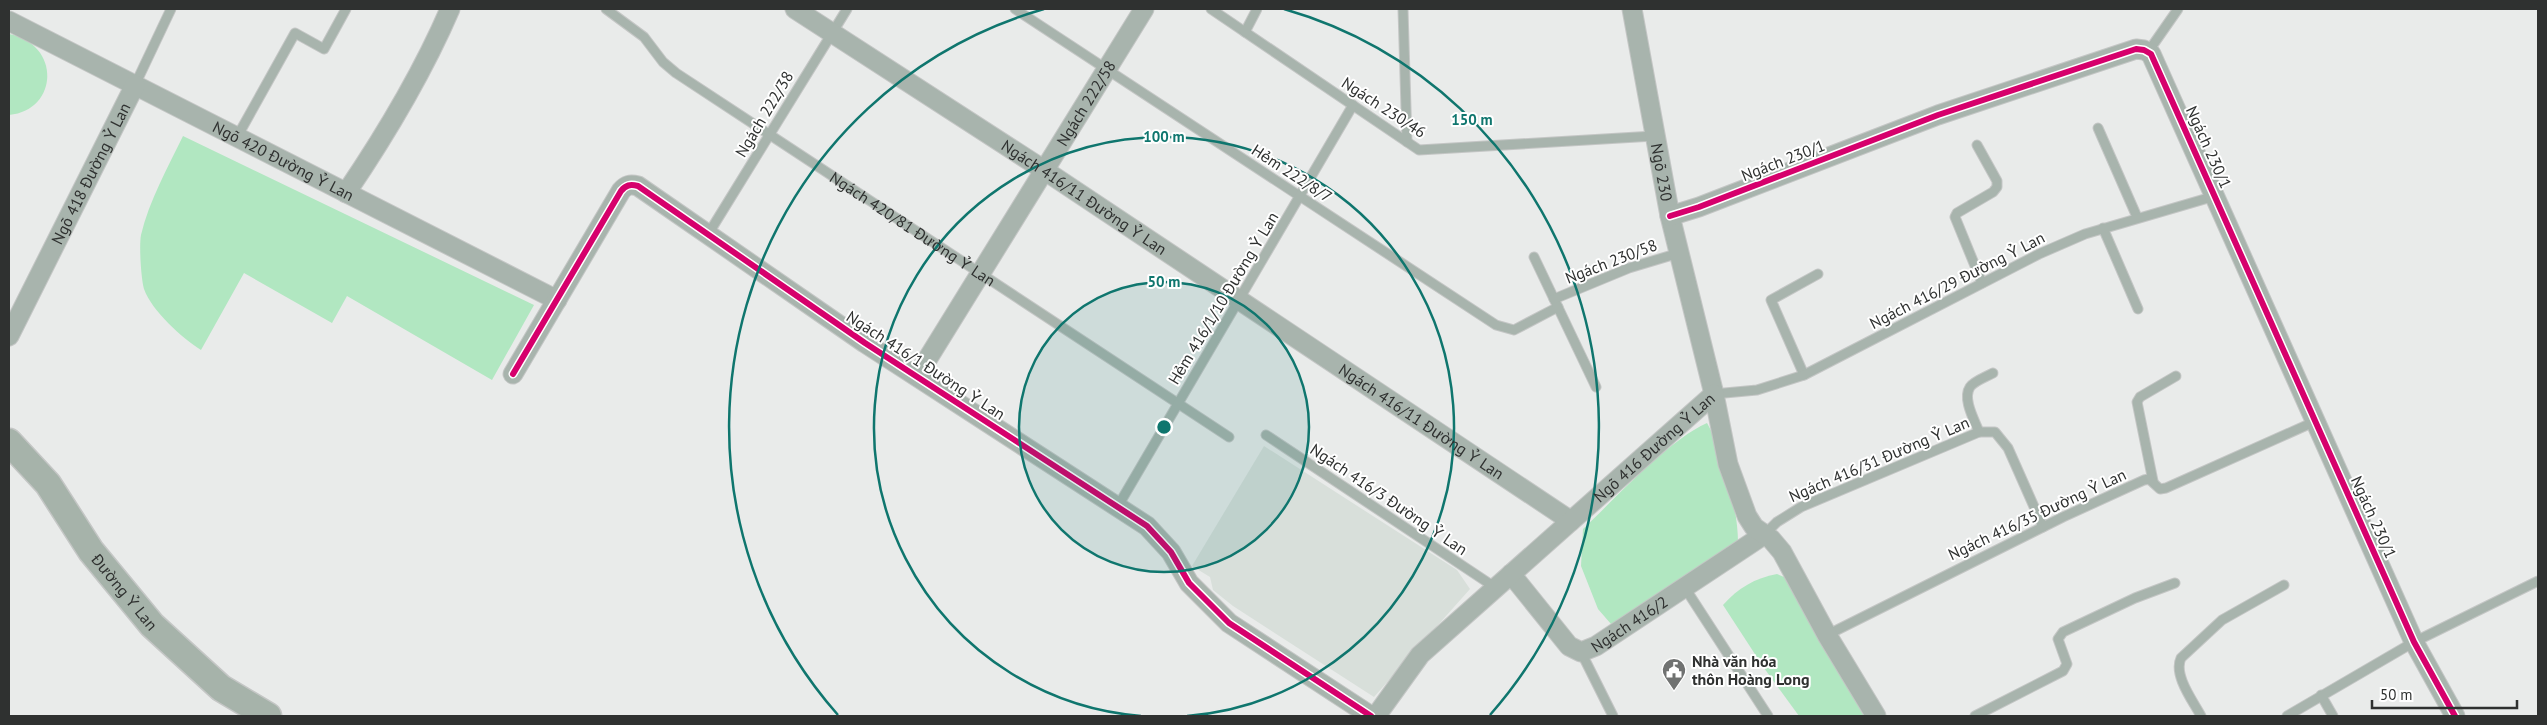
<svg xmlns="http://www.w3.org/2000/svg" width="2547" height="725" font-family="'PT Sans',sans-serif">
  <rect width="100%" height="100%" fill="#e9ebea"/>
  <polygon fill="#d8dfda" points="1264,446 1457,570 1470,589 1374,697 1233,606 1213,590 1210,577 1192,566"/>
  <g fill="#b1e7c1">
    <path d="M9,34C61,44 59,110 9,115Z"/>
    <path d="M183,136L534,305L492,380L347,296L332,323L244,273L201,350C182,338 152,311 144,289C141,278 139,246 141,235C149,201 168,167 183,136Z"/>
    <path d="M1707,423C1723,451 1738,509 1738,542L1629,618L1611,624L1598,609L1581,566L1583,529C1616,498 1667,441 1707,423Z"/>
    <path d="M1777,574L1784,577L1864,716H1799L1764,668L1723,605C1738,588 1755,578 1777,574Z"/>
  </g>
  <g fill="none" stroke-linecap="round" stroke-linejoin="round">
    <g stroke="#c4c6c5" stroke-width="11">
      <g id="service">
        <path id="s1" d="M606,9L644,37L663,62L676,73L1229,437"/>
        <polyline points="1015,9 1496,325 1514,330 1558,307"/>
        <polyline points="1211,9 1419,150 1654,136"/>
        <polyline points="1403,9 1407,142"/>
        <polyline points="1245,32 1257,9"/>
        <polyline points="2148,52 2178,9"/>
        <polyline points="135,85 171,9"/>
        <polyline points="2098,128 2137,217"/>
        <polyline points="237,137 295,33 324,49 346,9"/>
        <polyline points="1977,145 1997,181 1997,187 1993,192 1957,213 1955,217 1982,283"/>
        <polyline points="2103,228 2138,309"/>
        <polyline points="707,236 847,9"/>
        <polyline points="1534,257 1596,387"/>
        <polyline points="1554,299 1629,268 1679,253"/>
        <polyline points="1804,375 1771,300 1818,274"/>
        <polyline points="1714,394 1757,390 1804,375 2039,254 2085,234 2215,196"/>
        <path d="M1979,432C1975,421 1962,399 1970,387C1974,381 1986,377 1993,373"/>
        <polyline points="1266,435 1496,588"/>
        <polyline points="2153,481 2137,402 2140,397 2176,376"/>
        <polyline points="1118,506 1353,105"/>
        <polyline points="1765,534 1777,522 1801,507 1979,432 1995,432 2008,448 2043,527"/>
        <polyline points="1685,588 1768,716"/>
        <polyline points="1827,635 2063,517 2144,480 2149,479 2160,489 2166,488 2316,421"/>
        <polyline points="1581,652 1613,716"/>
        <polyline points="2321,695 2333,716"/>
        <polyline points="1975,716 2063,671 2067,664 2058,639 2063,632 2135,598 2175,583"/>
        <path d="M2201,716C2193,701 2173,675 2181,658L2222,620L2284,585"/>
        <polyline points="2287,716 2414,642 2538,581"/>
      </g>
    </g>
    <g stroke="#c4c6c5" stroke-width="21">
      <g id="minor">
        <path id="s2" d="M795,9L1044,170L1571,521"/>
        <path id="s3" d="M1632,9L1670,216L1714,394"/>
        <path id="s4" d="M9,21L557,300"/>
        <path d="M346,193C386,134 422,74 450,9"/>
        <polyline points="1670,216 1699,207 1938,115 2136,49 2144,50 2151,54 2414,642 2455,716"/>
        <path id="s5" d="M9,336L135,85"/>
        <path d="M513,374L621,191C626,185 630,184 638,186L865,343L1147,526L1171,552L1189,583L1229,623L1371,716"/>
        <path id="s6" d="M917,376L1144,9"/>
        <path id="s7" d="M1511,574L1569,646L1581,652L1596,646L1765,534"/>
        <path id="s8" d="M1376,716L1420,655L1714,394L1728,464L1747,516L1754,527L1771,539L1782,552L1827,635L1876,716"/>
      </g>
    </g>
    <g stroke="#c4c6c5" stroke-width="29">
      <g id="secondary">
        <path id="s9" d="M9,442L48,484L91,551L152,625L221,688L268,716"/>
      </g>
    </g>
    <use href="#service" stroke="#a8b4ad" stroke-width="9"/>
    <use href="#minor" stroke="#a8b4ad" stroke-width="19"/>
    <use href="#secondary" stroke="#a6b3aa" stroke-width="26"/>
    <g stroke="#fff" stroke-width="9">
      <g id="cycleway">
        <polyline points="1670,216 1699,207 1938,115 2136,49 2144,50 2151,54 2414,642 2455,716"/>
        <path d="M513,374L621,191C626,185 630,184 638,186L865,343L1147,526L1171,552L1189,583L1229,623L1371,716"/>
      </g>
    </g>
    <use href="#cycleway" stroke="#d6006c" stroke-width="6"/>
  </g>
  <circle cx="1164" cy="427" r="145" fill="#0f766e" fill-opacity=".12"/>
  <g fill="none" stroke="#0f766e" stroke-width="2.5">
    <circle cx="1164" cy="427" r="145"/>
    <path d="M1141 716A290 290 0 1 1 1187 716"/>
    <path d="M838 715A435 435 0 0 1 1044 9M1284 9A435 435 0 0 1 1490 715"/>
  </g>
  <defs>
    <g id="civic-pin" transform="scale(1.25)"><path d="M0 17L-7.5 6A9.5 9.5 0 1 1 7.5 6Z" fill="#707271" stroke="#fff"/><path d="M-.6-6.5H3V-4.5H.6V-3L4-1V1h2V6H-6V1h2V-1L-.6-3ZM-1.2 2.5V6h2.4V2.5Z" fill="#fff"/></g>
  </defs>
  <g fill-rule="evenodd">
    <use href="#civic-pin" x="1674" y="670"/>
  </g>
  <g text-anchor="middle" stroke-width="4" stroke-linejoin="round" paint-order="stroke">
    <g font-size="16" fill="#2f3130" stroke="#fff">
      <text dy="6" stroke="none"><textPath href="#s6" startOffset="321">Ngách 222/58</textPath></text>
      <text transform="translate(1384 107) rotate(33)" y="6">Ngách 230/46</text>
      <text transform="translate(764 114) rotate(-59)" y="6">Ngách 222/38</text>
      <text transform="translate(2209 147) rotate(66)" y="6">Ngách 230/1</text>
      <text dy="6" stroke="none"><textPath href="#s4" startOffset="308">Ngõ 420 Đường Ỷ Lan</textPath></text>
      <text transform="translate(1783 160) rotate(-21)" y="6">Ngách 230/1</text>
      <text dy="6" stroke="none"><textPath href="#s5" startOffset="182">Ngõ 418 Đường Ỷ Lan</textPath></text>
      <text transform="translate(1292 173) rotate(33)" y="6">Hẻm 222/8/7</text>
      <text dy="6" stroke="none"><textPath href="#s3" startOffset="166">Ngõ 230</textPath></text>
      <text dy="6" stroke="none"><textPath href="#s2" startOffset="345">Ngách 416/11 Đường Ỷ Lan</textPath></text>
      <text dy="6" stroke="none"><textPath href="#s1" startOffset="379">Ngách 420/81 Đường Ỷ Lan</textPath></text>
      <text transform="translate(1611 261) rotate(-21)" y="6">Ngách 230/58</text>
      <text transform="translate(1957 280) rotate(-27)" y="6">Ngách 416/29 Đường Ỷ Lan</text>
      <text transform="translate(1223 298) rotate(-59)" y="6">Hẻm 416/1/10 Đường Ỷ Lan</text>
      <text transform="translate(926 365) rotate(33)" y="6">Ngách 416/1 Đường Ỷ Lan</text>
      <text dy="6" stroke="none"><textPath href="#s2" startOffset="750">Ngách 416/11 Đường Ỷ Lan</textPath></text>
      <text dy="6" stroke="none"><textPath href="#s8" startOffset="388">Ngõ 416 Đường Ỷ Lan</textPath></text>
      <text transform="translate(1879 459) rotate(-23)" y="6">Ngách 416/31 Đường Ỷ Lan</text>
      <text transform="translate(1389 499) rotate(34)" y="6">Ngách 416/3 Đường Ỷ Lan</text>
      <text transform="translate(2037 514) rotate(-25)" y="6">Ngách 416/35 Đường Ỷ Lan</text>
      <text transform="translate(2374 517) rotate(66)" y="6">Ngách 230/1</text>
      <text dy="6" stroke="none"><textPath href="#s9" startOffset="190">Đường Ỷ Lan</textPath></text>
      <text dy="6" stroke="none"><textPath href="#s7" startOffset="162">Ngách 416/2</textPath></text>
    </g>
    <g font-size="16" font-weight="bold" fill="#2f3130" stroke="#fff" text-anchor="start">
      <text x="1692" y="667">Nhà văn hóa<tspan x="1692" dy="18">thôn Hoàng Long</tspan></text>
    </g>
  </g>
  <circle cx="1164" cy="427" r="8" fill="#0f766e" stroke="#fff" stroke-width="2.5"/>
  <g font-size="15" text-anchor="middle" font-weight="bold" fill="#0f766e" stroke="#fff" stroke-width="4" stroke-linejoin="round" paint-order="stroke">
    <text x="1472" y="125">150 m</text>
    <text x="1164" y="142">100 m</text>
    <text x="1164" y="287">50 m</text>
  </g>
  <rect width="2547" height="725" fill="none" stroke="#2f3130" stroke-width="20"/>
  <path d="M2372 700v8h145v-8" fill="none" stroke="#2f3130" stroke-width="2.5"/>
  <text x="2380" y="700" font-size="15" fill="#2f3130" stroke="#ffffff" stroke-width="4" paint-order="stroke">50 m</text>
</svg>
